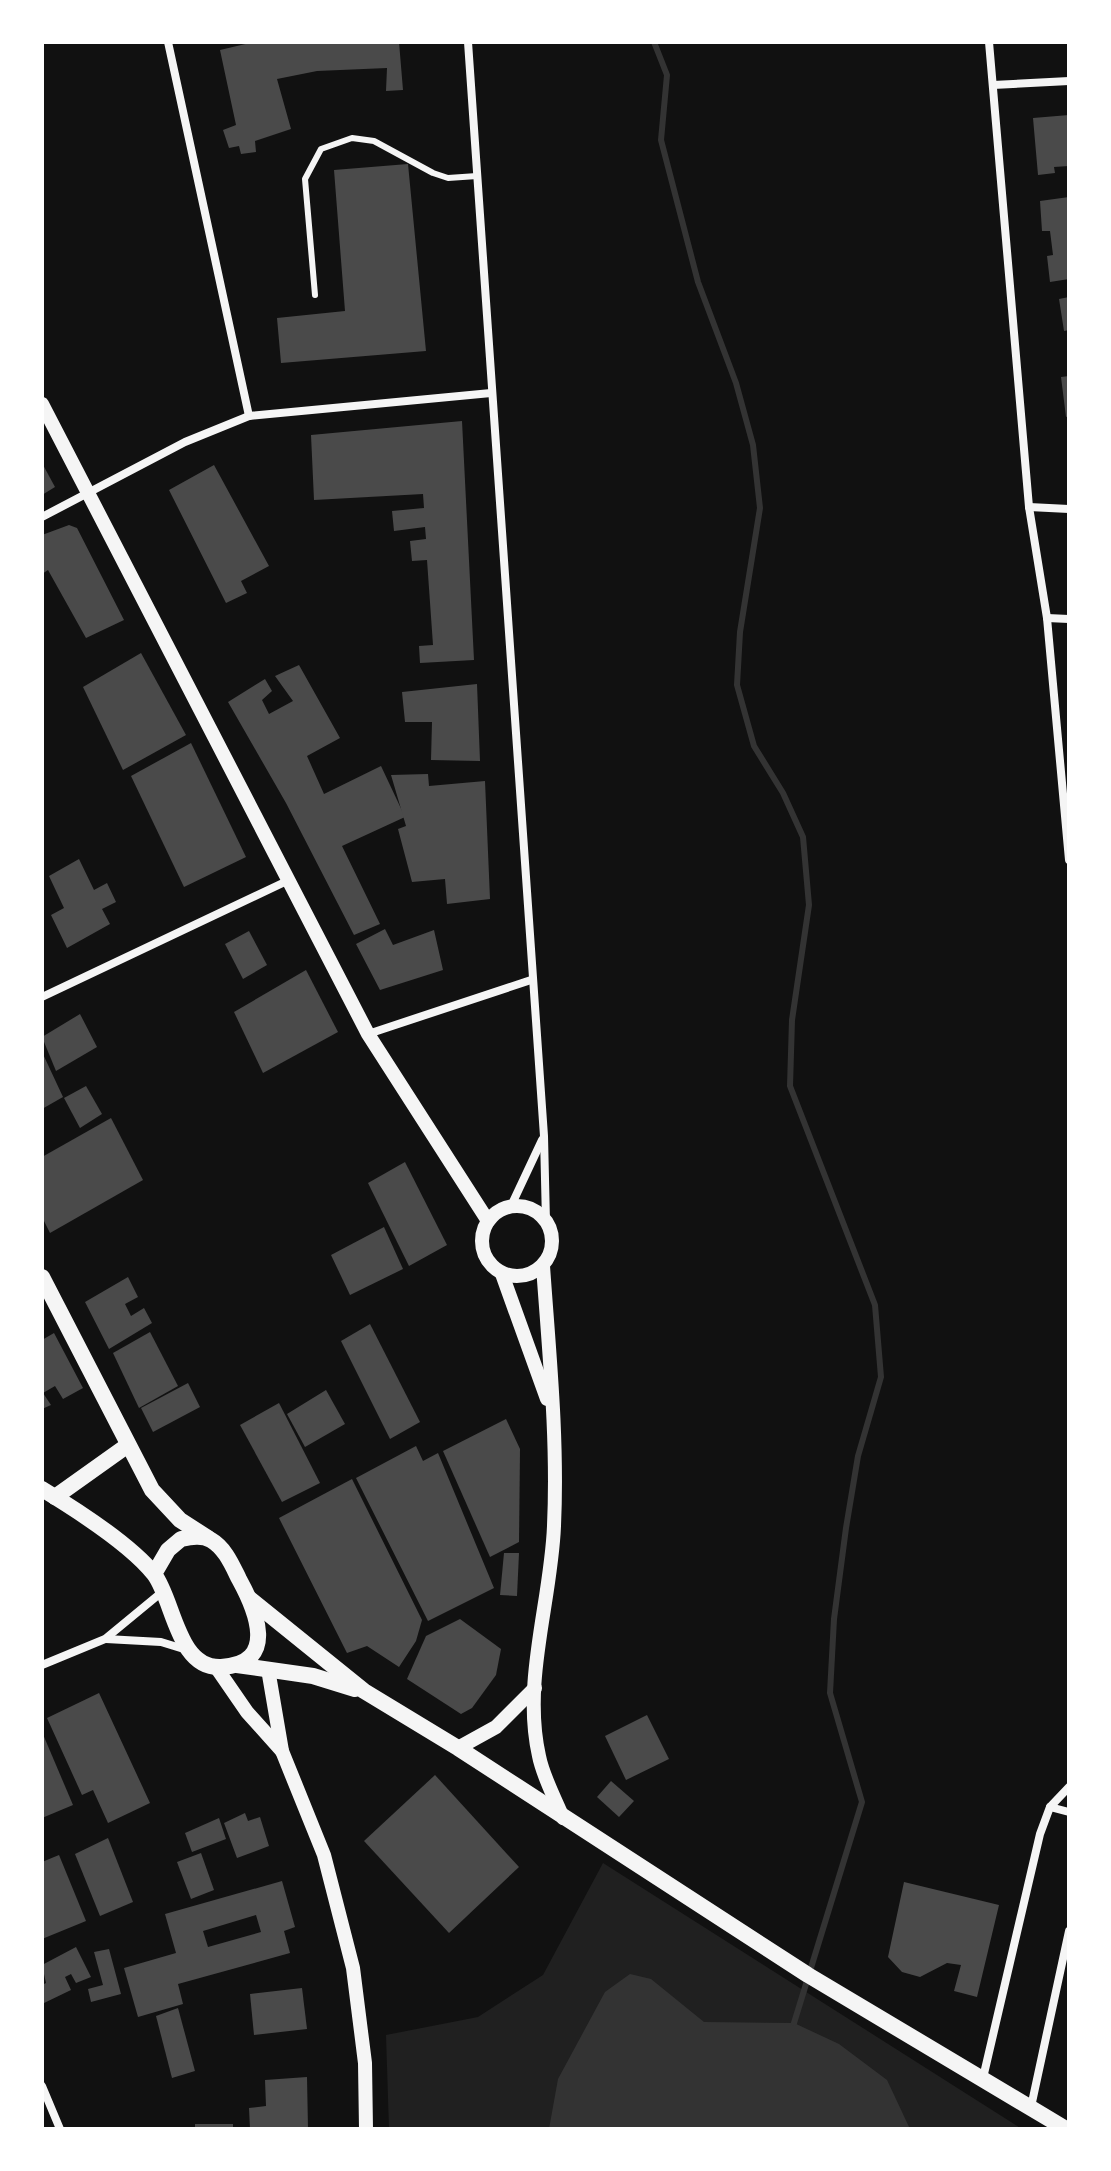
<svg xmlns="http://www.w3.org/2000/svg" width="1111" height="2171" font-family="Roboto,sans-serif">
  <rect width="100%" height="100%" fill="#111"/>
  <polygon fill="#202020" points="603,1863 1022,2129 389,2129 386,2035 478,2017 543,1975"/>
  <polygon fill="#333" points="630,1974 651,1979 704,2022 794,2023 839,2044 887,2080 910,2129 549,2129 558,2079 605,1992"/>
  <g fill="none" stroke-linecap="round" stroke-linejoin="round">
    <polyline stroke="#333" stroke-width="6" points="654,42 667,75 661,140 698,282 736,383 753,445 760,508 740,632 737,685 754,746 783,793 803,837 809,905 792,1020 790,1086 875,1305 881,1377 858,1456 846,1528 834,1619 830,1693 862,1802 794,2023"/>
  </g>
  <g fill="#4a4a4a" fill-rule="evenodd">
    <polygon points="254,42 399,42 403,90 386,91 387,68 317,71 277,79 291,129 255,141 256,152 241,154 239,146 229,148 223,130 236,125 220,50"/>
    <polygon points="1069,115 1069,166 1054,167 1055,173 1038,175 1033,118"/>
    <polygon points="408,164 426,351 281,363 277,318 345,311 334,170"/>
    <polygon points="1069,197 1069,279 1050,282 1047,256 1053,255 1050,231 1042,231 1040,201"/>
    <polygon points="1069,297 1069,330 1064,331 1059,299"/>
    <polygon points="1069,376 1069,416 1066,417 1061,377"/>
    <polygon points="462,421 474,660 420,663 419,646 433,645 427,560 412,561 410,541 426,539 425,527 394,531 392,511 424,508 423,494 314,500 311,435"/>
    <polygon points="42,463 55,487 42,495"/>
    <polygon points="214,465 269,566 241,581 247,593 226,603 169,490"/>
    <polygon points="69,525 77,528 124,620 86,638 48,570 42,574 42,535"/>
    <polygon points="141,653 186,735 123,770 83,687"/>
    <polygon points="299,665 340,738 307,756 324,794 381,766 405,817 342,846 380,924 354,935 286,803 228,702 265,679 272,691 262,700 269,714 293,701 275,676"/>
    <polygon points="477,684 480,761 431,760 432,722 405,722 402,692"/>
    <polygon points="191,743 246,857 184,887 131,776"/>
    <polygon points="428,774 429,786 485,781 490,899 447,904 445,879 412,882 398,829 406,826 391,775"/>
    <polygon points="79,859 94,890 107,883 116,902 102,909 110,924 67,948 51,915 64,908 49,876"/>
    <polygon points="385,929 393,945 434,930 443,970 380,990 356,944"/>
    <polygon points="249,931 267,965 243,979 225,944"/>
    <polygon points="306,970 338,1032 263,1073 234,1012"/>
    <polygon points="80,1014 97,1047 56,1071 42,1037"/>
    <polygon points="42,1052 63,1097 42,1109"/>
    <polygon points="86,1086 102,1114 80,1128 64,1098"/>
    <polygon points="111,1118 143,1180 50,1233 42,1217 42,1157"/>
    <polygon points="405,1162 447,1245 409,1266 368,1183"/>
    <polygon points="384,1227 403,1269 350,1295 331,1255"/>
    <polygon points="128,1277 138,1297 125,1304 131,1316 144,1308 152,1323 109,1349 85,1302"/>
    <polygon points="370,1324 420,1422 390,1439 341,1341"/>
    <polygon points="150,1332 178,1386 139,1408 113,1353"/>
    <polygon points="54,1333 83,1388 63,1399 55,1386 43,1393 51,1405 42,1409 42,1340"/>
    <polygon points="188,1383 200,1407 153,1432 141,1408"/>
    <polygon points="326,1390 345,1424 305,1447 287,1414"/>
    <polygon points="279,1403 320,1483 282,1502 240,1425"/>
    <polygon points="506,1419 520,1449 519,1542 490,1557 443,1451"/>
    <polygon points="416,1446 423,1461 438,1453 494,1588 428,1621 356,1478"/>
    <polygon points="352,1479 422,1620 416,1641 399,1667 367,1646 347,1653 279,1518"/>
    <polygon points="504,1553 519,1553 517,1596 500,1595"/>
    <polygon points="460,1619 501,1649 496,1675 472,1708 461,1714 407,1679 426,1636"/>
    <polygon points="99,1693 150,1803 108,1823 93,1790 82,1795 47,1718"/>
    <polygon points="647,1715 669,1759 626,1780 605,1736"/>
    <polygon points="42,1732 73,1805 42,1818"/>
    <polygon points="435,1775 519,1867 449,1933 364,1841"/>
    <polygon points="611,1781 634,1801 619,1817 597,1797"/>
    <polygon points="245,1813 248,1821 260,1817 269,1846 237,1858 224,1823"/>
    <polygon points="219,1818 226,1839 192,1852 185,1833"/>
    <polygon points="108,1838 133,1902 100,1916 75,1854"/>
    <polygon points="201,1853 214,1890 191,1899 177,1862"/>
    <polygon points="59,1855 86,1921 42,1939 42,1862"/>
    <path d="M282,1881L295,1927L284,1931L290,1953L178,1984L183,2004L138,2017L124,1968L176,1953L165,1914ZM256,1915L261,1932L208,1947L203,1931Z"/>
    <polygon points="904,1882 999,1905 977,1997 954,1991 961,1965 947,1963 920,1977 902,1972 888,1957"/>
    <polygon points="76,1947 91,1977 76,1983 71,1974 65,1977 71,1990 42,2004 42,1985 46,1983 42,1965"/>
    <polygon points="109,1949 121,1994 91,2002 88,1989 103,1985 94,1952"/>
    <polygon points="302,1988 307,2029 254,2035 250,1994"/>
    <polygon points="178,2008 195,2071 172,2078 156,2016"/>
    <polygon points="307,2077 308,2129 250,2129 249,2108 266,2106 265,2080"/>
    <rect x="195" y="2124" width="38" height="5"/>
  </g>
  <g fill="none" stroke-linecap="round" stroke-linejoin="round">
    <polyline stroke="#f5f5f5" stroke-width="6" points="315,295 305,179 321,149 352,138 374,141 433,173 448,178 477,176"/>
    <g stroke="#f5f5f5" stroke-width="8">
      <polyline points="168,42 249,416"/>
      <polyline points="468,42 544,1136 546,1222"/>
      <polyline points="989,42 1029,507 1047,618 1069,860"/>
      <polyline points="993,85 1069,81"/>
      <polyline points="1029,507 1069,509"/>
      <polyline points="42,517 185,442 249,416 491,393"/>
      <polyline points="1047,618 1069,619"/>
      <polyline points="42,997 287,881"/>
      <polyline points="368,1034 531,980"/>
      <polyline points="511,1206 542,1140"/>
      <polyline points="106,1639 161,1642 187,1650"/>
      <polyline points="42,1665 105,1639 162,1592"/>
      <polyline points="1050,1807 1069,1812"/>
      <polyline points="983,2078 1040,1834 1050,1807 1069,1787"/>
      <polyline points="42,2086 60,2129"/>
      <polyline points="1031,2107 1069,1931"/>
    </g>
    <g stroke="#f5f5f5" stroke-width="14">
      <polyline points="42,404 368,1034 488,1221"/>
      <circle cx="517" cy="1241" r="35"/>
      <path d="M543,1266C549,1352 558,1439 554,1526C551,1602 522,1681 539,1756C543,1777 555,1798 563,1818"/>
      <polyline points="502,1274 547,1399"/>
      <polyline points="216,1667 247,1712 282,1751"/>
      <polyline points="268,1669 282,1751 324,1855 353,1968 365,2063 366,2129"/>
      <polyline points="458,1748 496,1727 535,1688"/>
    </g>
    <g stroke="#f5f5f5" stroke-width="16">
      <polyline points="42,1277 152,1490 180,1520 208,1538"/>
      <path d="M42,1489C75,1509 130,1544 154,1574C174,1600 177,1669 221,1667C279,1664 256,1610 239,1579C232,1565 225,1548 211,1540C202,1535 191,1537 181,1539L168,1550L154,1574"/>
      <polyline points="55,1497 128,1445"/>
      <polyline points="250,1599 364,1691 458,1748 808,1975 1066,2129"/>
      <polyline points="237,1665 313,1676 355,1689"/>
    </g>
  </g>
  <rect width="1111" height="2171" fill="none" stroke="#ffffff" stroke-width="88"/>
</svg>
